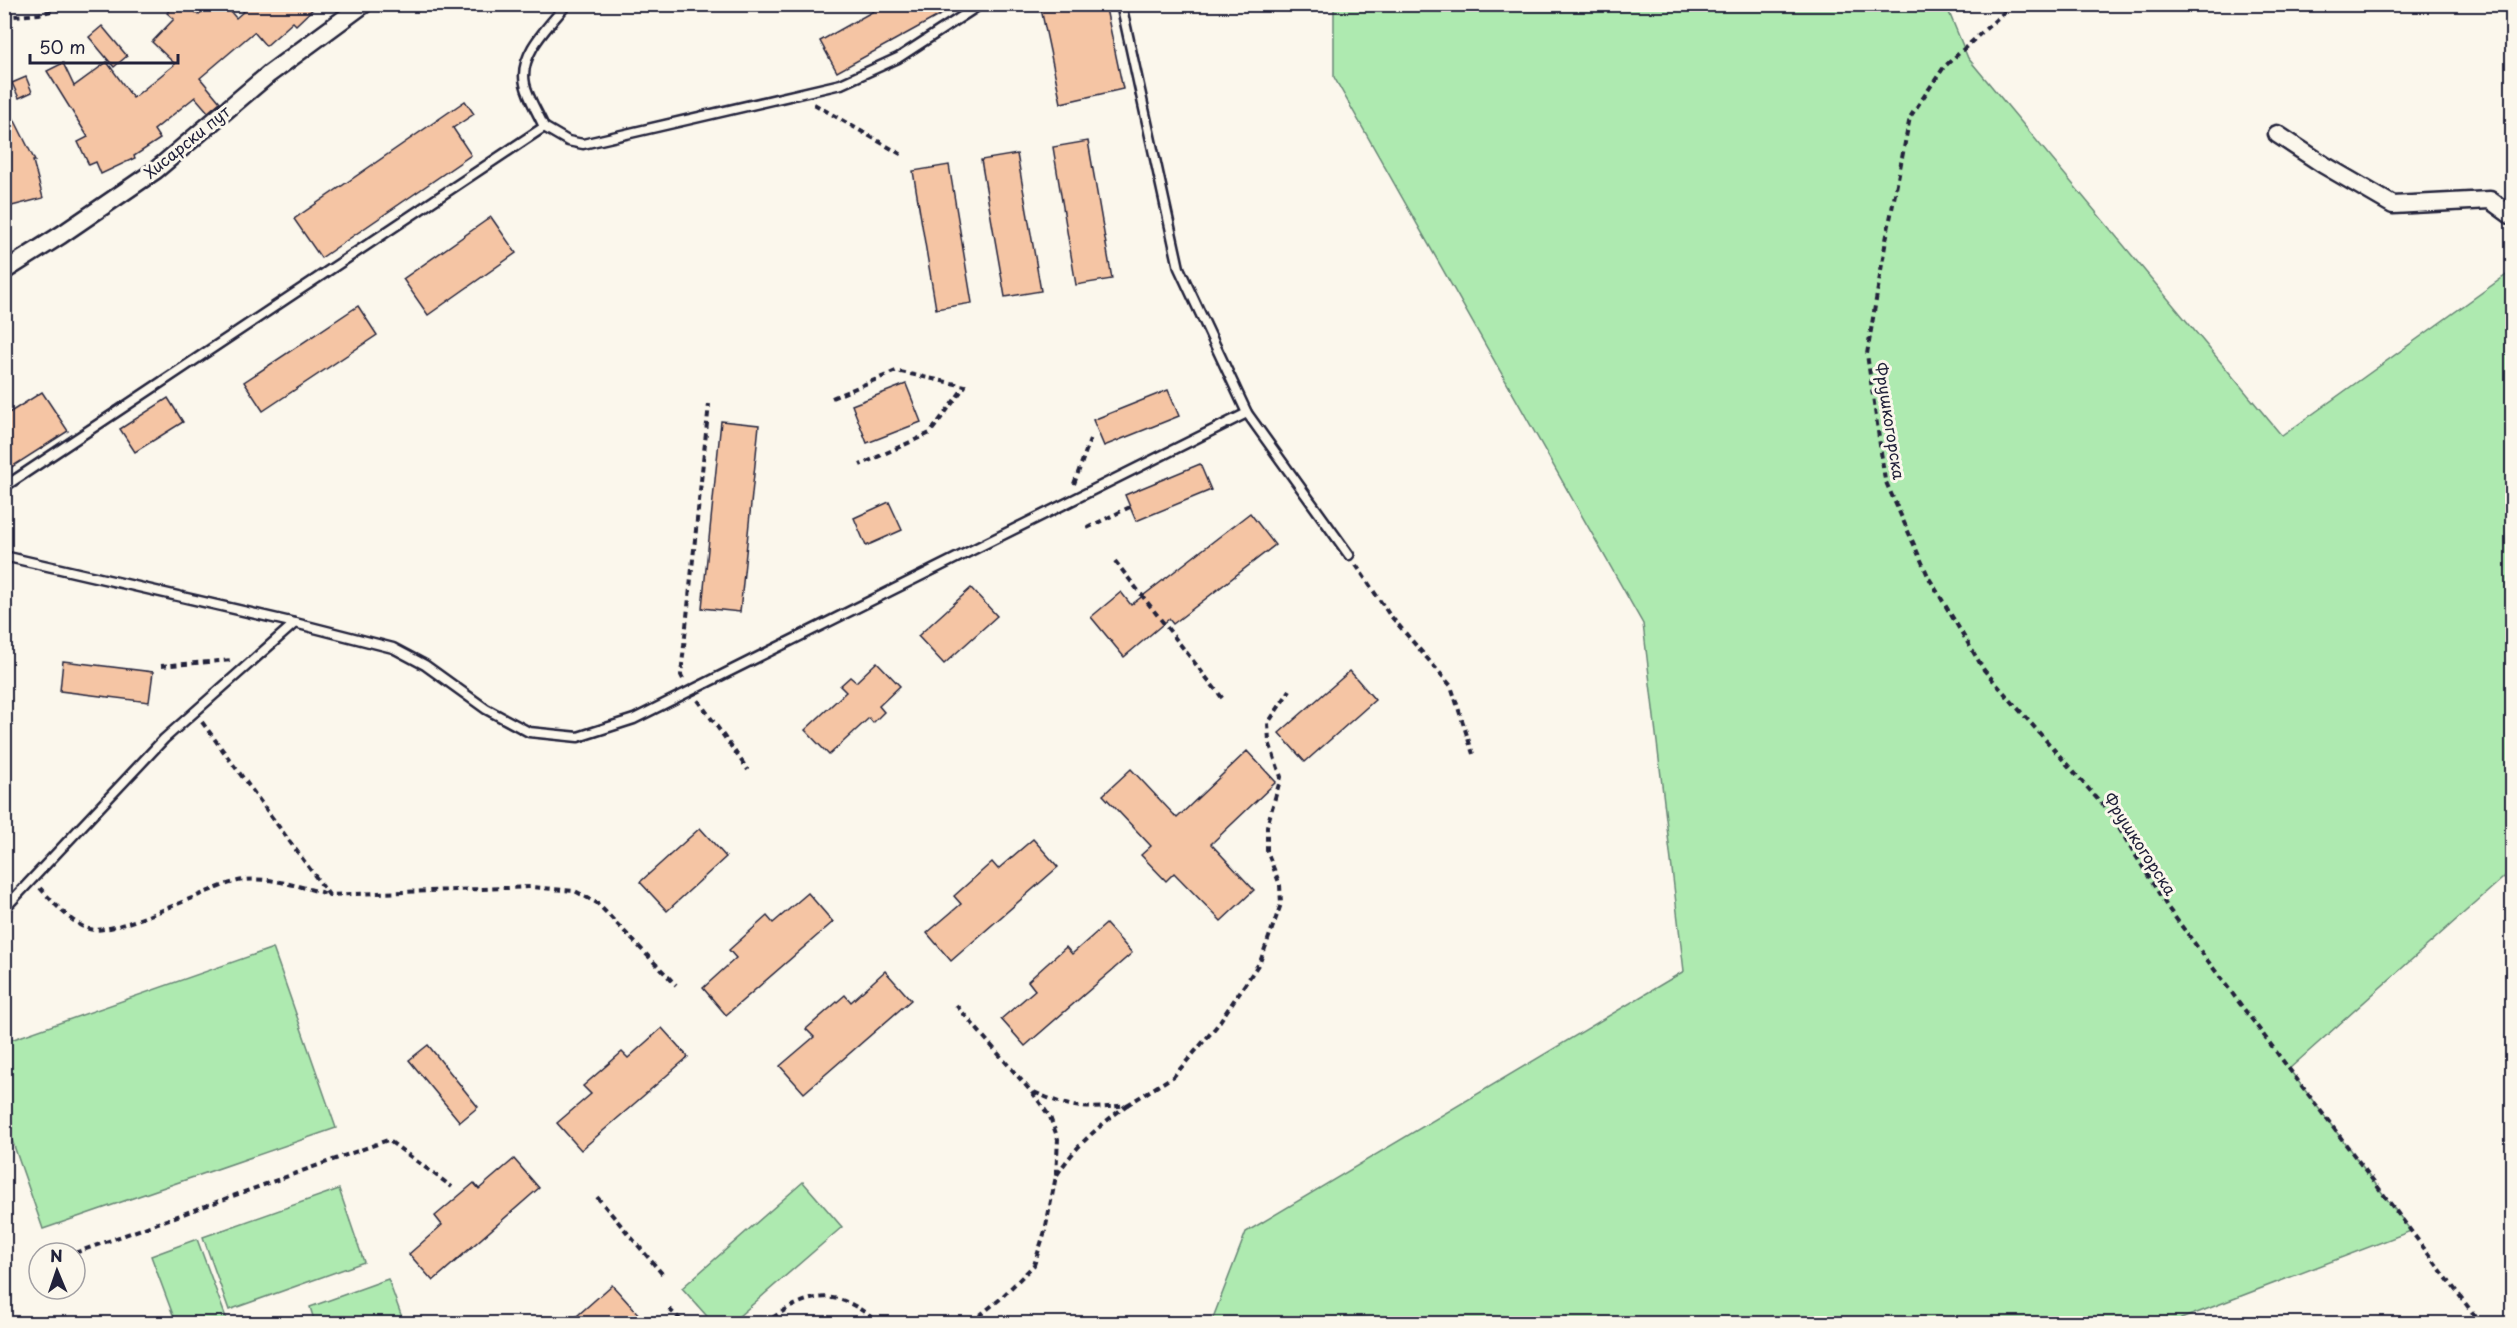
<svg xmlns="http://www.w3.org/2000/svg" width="2517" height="1328" font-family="'Playpen Sans',sans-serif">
  <rect width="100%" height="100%" fill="#fbf7ec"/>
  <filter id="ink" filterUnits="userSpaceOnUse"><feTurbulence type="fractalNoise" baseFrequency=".0167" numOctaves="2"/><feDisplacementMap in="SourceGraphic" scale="12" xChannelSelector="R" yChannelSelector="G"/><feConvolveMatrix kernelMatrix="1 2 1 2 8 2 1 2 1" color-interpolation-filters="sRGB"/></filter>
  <g filter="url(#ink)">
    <g fill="#aeeab0" stroke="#688676" stroke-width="1.5">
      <polygon points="1334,5 1946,5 1968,58 2282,436 2512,271 2512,870 2289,1069 2411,1231 2181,1319 2182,1323 1211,1323 1246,1232 1684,971 1643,624 1334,77"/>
      <polygon points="273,948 336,1128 43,1229 5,1120 5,1042"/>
      <polygon points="803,1182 842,1227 731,1323 713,1323 682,1288"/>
      <polygon points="339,1189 364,1262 229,1310 203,1237"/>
      <polygon points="197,1239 228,1323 176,1323 151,1256"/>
      <polygon points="388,1279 404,1323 315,1323 310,1307"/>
    </g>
    <g fill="#f5c5a4" stroke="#22223b" stroke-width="1.5">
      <polygon points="175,4 188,4 198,15 211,4 224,4 236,18 252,4 318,4 296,25 293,22 266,46 254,32 200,78 220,102 208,112 195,97 154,130 160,139 134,156 135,158 101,174 96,162 89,165 78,142 88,137 47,71 63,63 74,86 107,62 133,98 175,64 152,42 174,19 167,13"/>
      <polygon points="886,4 960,4 837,72 820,41"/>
      <polygon points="1040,4 1105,4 1123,89 1061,103"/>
      <polygon points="102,26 127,56 114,67 89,37"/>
      <polygon points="26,77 32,92 19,98 12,83"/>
      <polygon points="4,99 35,161 33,161 43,198 4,208"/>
      <polygon points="465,101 474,114 453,128 471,155 321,258 294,219"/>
      <polygon points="1088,141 1112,279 1076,285 1053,147"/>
      <polygon points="1017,154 1041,291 1005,297 981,160"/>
      <polygon points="949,165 972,303 936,309 913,171"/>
      <polygon points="491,217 516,253 428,315 403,279"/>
      <polygon points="358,306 377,335 263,411 244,382"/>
      <polygon points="906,384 921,422 867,443 852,405"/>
      <polygon points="1168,390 1179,416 1104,446 1093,420"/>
      <polygon points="42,392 68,431 4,472 4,416"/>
      <polygon points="168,398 183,422 135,452 120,429"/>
      <polygon points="721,421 759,425 740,612 702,608"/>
      <polygon points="1200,464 1211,490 1136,521 1125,495"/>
      <polygon points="889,502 902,530 866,546 854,518"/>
      <polygon points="1250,513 1275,545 1173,624 1169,619 1124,657 1091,617 1121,592 1131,605"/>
      <polygon points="971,588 997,616 944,664 918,636"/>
      <polygon points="63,661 153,672 149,702 60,691"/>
      <polygon points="877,662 900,686 879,706 884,712 873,723 869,718 829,755 805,730 846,692 840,686 850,677 856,682"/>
      <polygon points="1350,671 1375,700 1305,762 1279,733"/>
      <polygon points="1247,751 1276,782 1211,844 1254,890 1221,921 1174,873 1166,881 1141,855 1151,846 1103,795 1131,769 1177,818"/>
      <polygon points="700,828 726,857 667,911 640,882"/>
      <polygon points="1033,839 1058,867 951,961 927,933 961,904 954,896 992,862 998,869"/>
      <polygon points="808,893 833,922 726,1015 703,988 736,958 729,950 767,916 773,923"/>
      <polygon points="1106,924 1132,953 1025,1046 1001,1019 1035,990 1028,981 1066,947 1072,954"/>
      <polygon points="885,971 911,1000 804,1093 780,1066 814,1037 806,1029 845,995 851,1002"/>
      <polygon points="662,1028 688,1057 581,1150 557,1123 591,1094 583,1086 622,1052 628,1058"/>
      <polygon points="428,1045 478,1107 460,1122 409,1060"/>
      <polygon points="514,1159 539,1188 433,1281 409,1254 442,1225 435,1216 474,1183 479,1189"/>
      <polygon points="612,1285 639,1315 629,1323 569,1323"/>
    </g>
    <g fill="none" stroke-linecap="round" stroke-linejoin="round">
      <g stroke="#22223b" stroke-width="13">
        <g id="lane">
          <polyline points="1121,4 1179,268 1247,413 1349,555"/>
          <polyline points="544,127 568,141 583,144 841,84 898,58 981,4"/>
          <path d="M4,487L544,127C538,113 528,98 525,84C518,54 550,25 567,4"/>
          <polyline points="4,556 295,623 164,739 4,909"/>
          <polyline points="295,623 393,648 425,665 486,709 529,732 578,737 634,719 1247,413"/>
          <polyline points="4,1321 10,1324"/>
        </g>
      </g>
      <g stroke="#22223b" stroke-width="21">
        <g id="street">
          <polyline points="2277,134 2324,165 2393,205 2490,200 2512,216"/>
          <polyline points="4,271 61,235 156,170 269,74 364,4"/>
        </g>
      </g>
      <g stroke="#22223b" stroke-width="4" stroke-dasharray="6 4.5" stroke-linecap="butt">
        <polyline points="2013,4 1944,67 1910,117 1886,240 1867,354 1885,480 1929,578 1984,670 2109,812 2168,908 2481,1324"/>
        <polyline points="4,17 39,14 77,4"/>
        <polyline points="814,104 904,156"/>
        <polyline points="832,398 896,371 965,386 930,433 860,465"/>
        <polyline points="1074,484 1091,437"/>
        <polyline points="1087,528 1130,507"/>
        <polyline points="1115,561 1223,699"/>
        <polyline points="1356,565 1389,614 1451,686 1473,754"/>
        <polyline points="161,666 232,660"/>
        <polyline points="683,679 681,675 709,404"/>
        <polyline points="698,700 748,770"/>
        <polyline points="202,722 329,895 531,887 575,891 597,903 676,985"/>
        <path d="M40,888C51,900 73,925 89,929C117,936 204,889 238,881C267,875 300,887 328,894"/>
        <polyline points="956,1005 1035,1096 1050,1117 1058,1139 1056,1176 1045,1231 1034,1265 999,1300 969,1324"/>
        <path d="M1034,1092C1072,1109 1085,1110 1127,1105C1099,1126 1075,1146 1057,1175"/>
        <polyline points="1127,1105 1174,1076 1216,1027 1260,962 1281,904 1280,885 1267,851 1267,826 1281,777 1269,742 1268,723 1290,690"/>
        <polyline points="597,1197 664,1276"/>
        <polyline points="75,1253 388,1140 452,1187"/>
        <polyline points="669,1309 685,1324"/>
        <path d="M764,1324C808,1292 836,1285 879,1324"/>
      </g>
      <use href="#lane" stroke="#fbf7ec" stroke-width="8"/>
      <use href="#street" stroke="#fbf7ec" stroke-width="16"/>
    </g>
  </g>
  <g text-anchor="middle" stroke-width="6" stroke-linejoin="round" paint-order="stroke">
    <g font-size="16" fill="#22223b" stroke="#fbf7ec">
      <text transform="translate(187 142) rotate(-39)" y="6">Хисарски пут</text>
      <text transform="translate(1890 421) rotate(81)" y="6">Фрушкогорска</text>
      <text transform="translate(2140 844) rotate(57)" y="6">Фрушкогорска</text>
    </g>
  </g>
  <rect width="2517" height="1328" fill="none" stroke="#fbf7ec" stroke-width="24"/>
  <rect x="12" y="12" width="2493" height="1304" fill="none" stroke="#22223b" stroke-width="2" filter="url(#ink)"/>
  <g transform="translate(57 1271) rotate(358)"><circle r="28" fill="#fbf7ec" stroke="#a4a2a5" stroke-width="1.5"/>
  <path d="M0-4.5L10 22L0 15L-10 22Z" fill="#22223b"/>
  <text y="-9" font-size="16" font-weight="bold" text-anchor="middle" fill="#22223b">N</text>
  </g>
  <path d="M30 54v9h148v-9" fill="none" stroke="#22223b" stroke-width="3"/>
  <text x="39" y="54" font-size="18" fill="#22223b" stroke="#fbf7ec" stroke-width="4.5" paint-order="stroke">50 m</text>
</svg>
